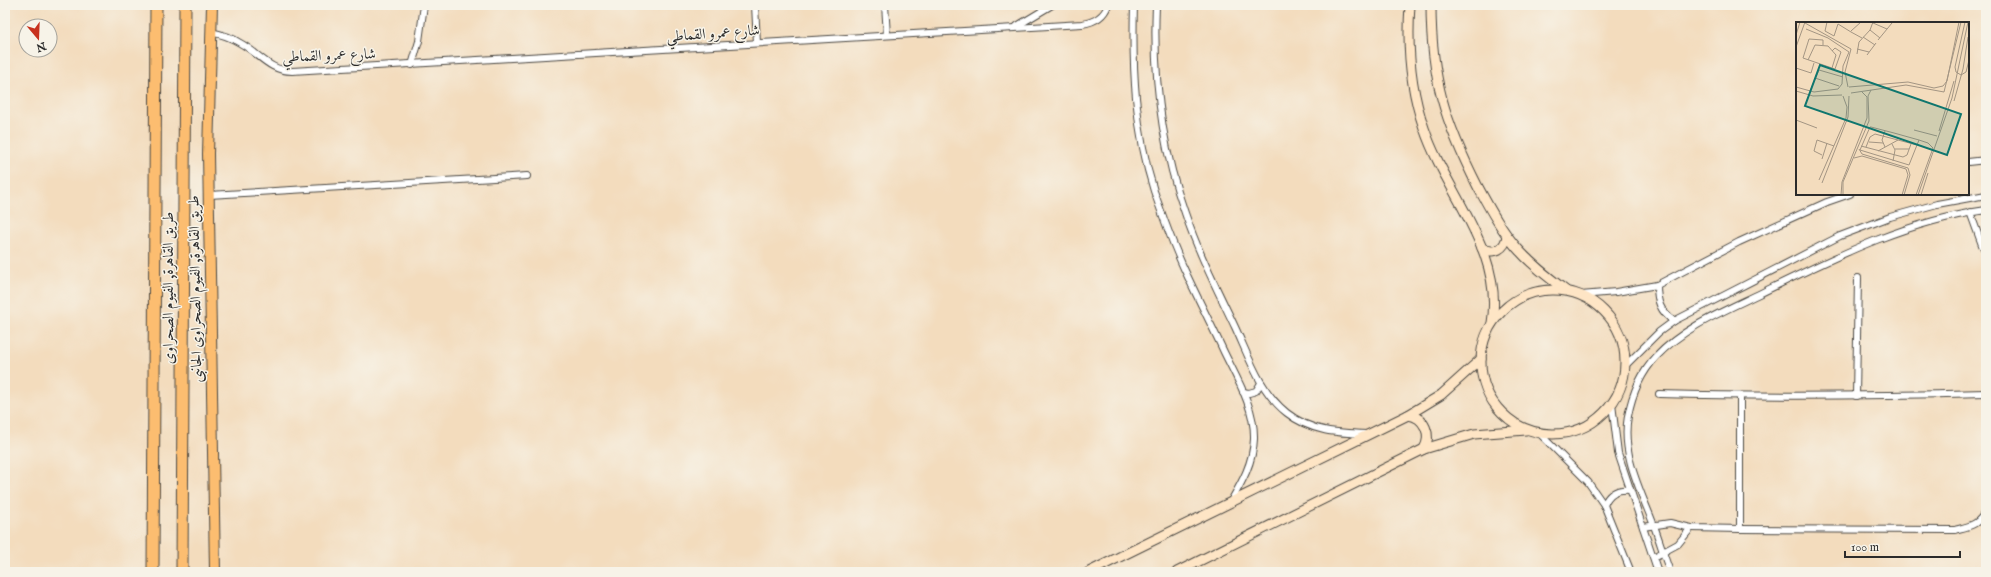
<svg xmlns="http://www.w3.org/2000/svg" width="1991" height="577" font-family="'IM FELL English',Amiri,serif">
  <rect width="100%" height="100%" fill="#f7f3e8"/>
  <filter id="ink" filterUnits="userSpaceOnUse"><feTurbulence type="fractalNoise" baseFrequency=".025" numOctaves="2"/><feDisplacementMap in="SourceGraphic" scale="8" xChannelSelector="R" yChannelSelector="G"/><feConvolveMatrix kernelMatrix="1 2 1 2 8 2 1 2 1" color-interpolation-filters="sRGB"/></filter>
  <filter id="wash" filterUnits="userSpaceOnUse"><feTurbulence type="fractalNoise" baseFrequency=".012" numOctaves="4" result="noise"/><feDisplacementMap in="SourceGraphic" scale="16" xChannelSelector="R" yChannelSelector="G"/><feGaussianBlur stdDeviation="0.9" result="paint"/><feColorMatrix in="noise" values="0 0 0 0 0 0 0 0 0 0 0 0 0 0 0 0 0 1.4 0 .05"/><feComposite in="paint" operator="in"/></filter>
  <g filter="url(#wash)">
    <rect width="100%" height="100%" fill="#f3dcbd"/>
  </g>
  <g filter="url(#ink)">
    <g fill="none" stroke-linecap="round" stroke-linejoin="round">
      <g stroke="#494641" stroke-width="8">
        <g id="street">
          <polyline points="755,5 757,43"/>
          <polyline points="885,5 887,35"/>
          <path d="M1134,5C1132,68 1135,131 1154,191C1164,220 1174,248 1187,275C1199,301 1212,326 1224,352C1237,379 1255,408 1254,439C1253,463 1242,482 1231,501"/>
          <path d="M1156,5C1153,76 1161,146 1185,213C1198,252 1217,289 1235,327C1249,357 1260,392 1287,413C1311,432 1338,433 1367,434"/>
          <polyline points="1017,26 1052,5"/>
          <path d="M210,32C221,34 231,37 240,43C259,53 269,71 292,71L1082,24C1095,22 1104,17 1108,5"/>
          <polyline points="412,65 419,41 424,5"/>
          <polyline points="1968,162 1986,160"/>
          <polyline points="209,195 527,176"/>
          <polyline points="1970,212 1982,245 1986,251"/>
          <path d="M1657,285C1657,301 1660,312 1674,321"/>
          <polyline points="1581,295 1616,292 1657,285 1739,242 1827,202 1850,194"/>
          <polyline points="1626,365 1659,332 1674,321 1840,236 1890,217 1937,204 1986,195"/>
          <polyline points="1243,392 1249,393 1256,391 1261,383"/>
          <path d="M1659,394C1768,397 1877,396 1986,393"/>
          <polyline points="1856,396 1858,278"/>
          <polyline points="1740,397 1740,529"/>
          <polyline points="1612,404 1618,453 1658,572"/>
          <polyline points="1538,432 1588,482 1604,505 1631,572"/>
          <path d="M1604,505C1609,493 1617,489 1629,490"/>
          <path d="M1643,527L1670,523L1691,528L1740,529L1955,530C1970,526 1979,525 1986,510"/>
          <polyline points="1654,557 1678,544 1691,528"/>
          <path d="M1670,572C1664,556 1659,539 1653,523C1640,489 1621,454 1628,416C1632,395 1641,373 1656,357C1684,327 1724,311 1761,293C1835,257 1903,222 1986,210"/>
        </g>
      </g>
      <g stroke="#494641" stroke-width="11">
        <g id="secondary">
          <path d="M1410,5C1407,47 1410,88 1424,128C1446,194 1504,250 1492,323"/>
          <path d="M1431,5C1431,79 1445,122 1478,187C1490,209 1501,230 1517,248C1531,264 1548,277 1565,290"/>
          <path d="M1482,248C1494,255 1505,249 1507,236"/>
          <circle cx="1553" cy="362" r="72"/>
          <path d="M1408,415C1425,417 1432,435 1424,449"/>
          <polyline points="1089,572 1408,415 1441,395 1481,359"/>
          <polyline points="1177,572 1424,449 1474,434 1526,430"/>
        </g>
      </g>
      <g stroke="#494641" stroke-width="12">
        <polyline id="primary" points="212,5 208,154 215,572"/>
      </g>
      <g stroke="#494641" stroke-width="13">
        <g id="highway">
          <polyline points="153,572 156,5"/>
          <polyline points="182,572 185,5"/>
        </g>
      </g>
      <use href="#street" stroke="#fff" stroke-width="6"/>
      <use href="#secondary" stroke="#fee5c5" stroke-width="9"/>
      <use href="#primary" stroke="#fcbd6f" stroke-width="10"/>
      <use href="#highway" stroke="#fcbd6f" stroke-width="11"/>
    </g>
  </g>
  <g text-anchor="middle" stroke-width="3" stroke-linejoin="round" paint-order="stroke">
    <g font-size="15" fill="#2b2b2b" stroke="#f7f3e8">
      <text transform="translate(713 33) rotate(-4)" y="5">شارع عمرو القماطي</text>
      <text transform="translate(329 55) rotate(-2)" y="5">شارع عمرو القماطي</text>
      <text transform="translate(168 288) rotate(-90)" y="5">طريق القاهرة, الفيوم الصحراوى</text>
      <text transform="translate(195 289) rotate(-91)" y="5">طريق القاهرة, الفيوم الصحراوى الجانبى</text>
    </g>
  </g>
  <g transform="translate(1796 22)">
    <rect width="173" height="173" fill="#f3dcbd"/>
    <path fill="none" stroke="#a39583" stroke-width="1" d="M31,0L29,9L38,14M169,0L159,45L160,50L165,53L170,50L173,38M9,1L55,27L49,50L52,65M77,1L91,7M42,2L55,10M74,8L84,16M55,9L65,0M55,10L66,16M0,13L4,0M38,14L42,2M67,15L79,23M82,18L96,1M27,23V18L13,17L7,36L39,47L45,30L39,26L36,29M0,25L9,0M61,27L73,30M61,32L63,20L74,8L77,0M71,33L80,21M12,38L19,23L32,24L40,33L36,46M0,46L15,51L18,41M19,56L43,64M0,65L18,70L42,67L46,62L47,44L53,30L32,16L10,7M53,65L112,60L138,66L147,64L151,59L163,0M0,69L17,74L46,73M14,69L23,48L47,55M55,71L110,63L148,70L165,0M158,79L167,47L172,15M0,98L21,106M118,108L141,114M89,109L86,118L89,125M143,109L158,59M123,118L113,143L64,128L74,105H75L98,111L123,118L132,121L137,126M73,120L87,121M96,122L99,128L97,139M65,124L107,135L111,133L115,122M70,125L74,115L79,112L121,123M63,127L66,132L112,146L114,153L108,173M99,127H113M82,129L102,118M26,133L18,129L21,118L38,124M58,136L66,134L110,147L112,153L106,173M26,137L31,121M23,158L50,96L51,85L47,74M26,161L52,95L53,74M45,173L46,160L71,96V75L65,69M47,173V160L73,99L72,74L75,68M120,173L137,126M122,173L156,76L172,0M125,173L132,151"/>
    <path fill="#0f766e" fill-opacity="0.15" stroke="#0f766e" stroke-width="2" d="M24,43L165,92L151,133L9,84Z"/>
    <rect width="173" height="173" fill="none" stroke="#2b2b2b" stroke-width="2"/>
  </g>
  <rect width="1991" height="577" fill="none" stroke="#f7f3e8" stroke-width="20"/>
  <g transform="translate(38 38) rotate(161)"><circle r="19" fill="#f7f3e8" stroke="#a5a39c"/>
  <path d="M0-3L7 15L0 10L-7 15Z" fill="#c8321e"/>
  <text y="-6" font-size="11" font-weight="bold" text-anchor="middle" fill="#2b2b2b">N</text>
  </g>
  <path d="M1845 551v6h115v-6" fill="none" stroke="#2b2b2b" stroke-width="2"/>
  <text x="1851" y="551" font-size="12" fill="#2b2b2b" stroke="#f7f3e8" stroke-width="3" paint-order="stroke">100 m</text>
</svg>
